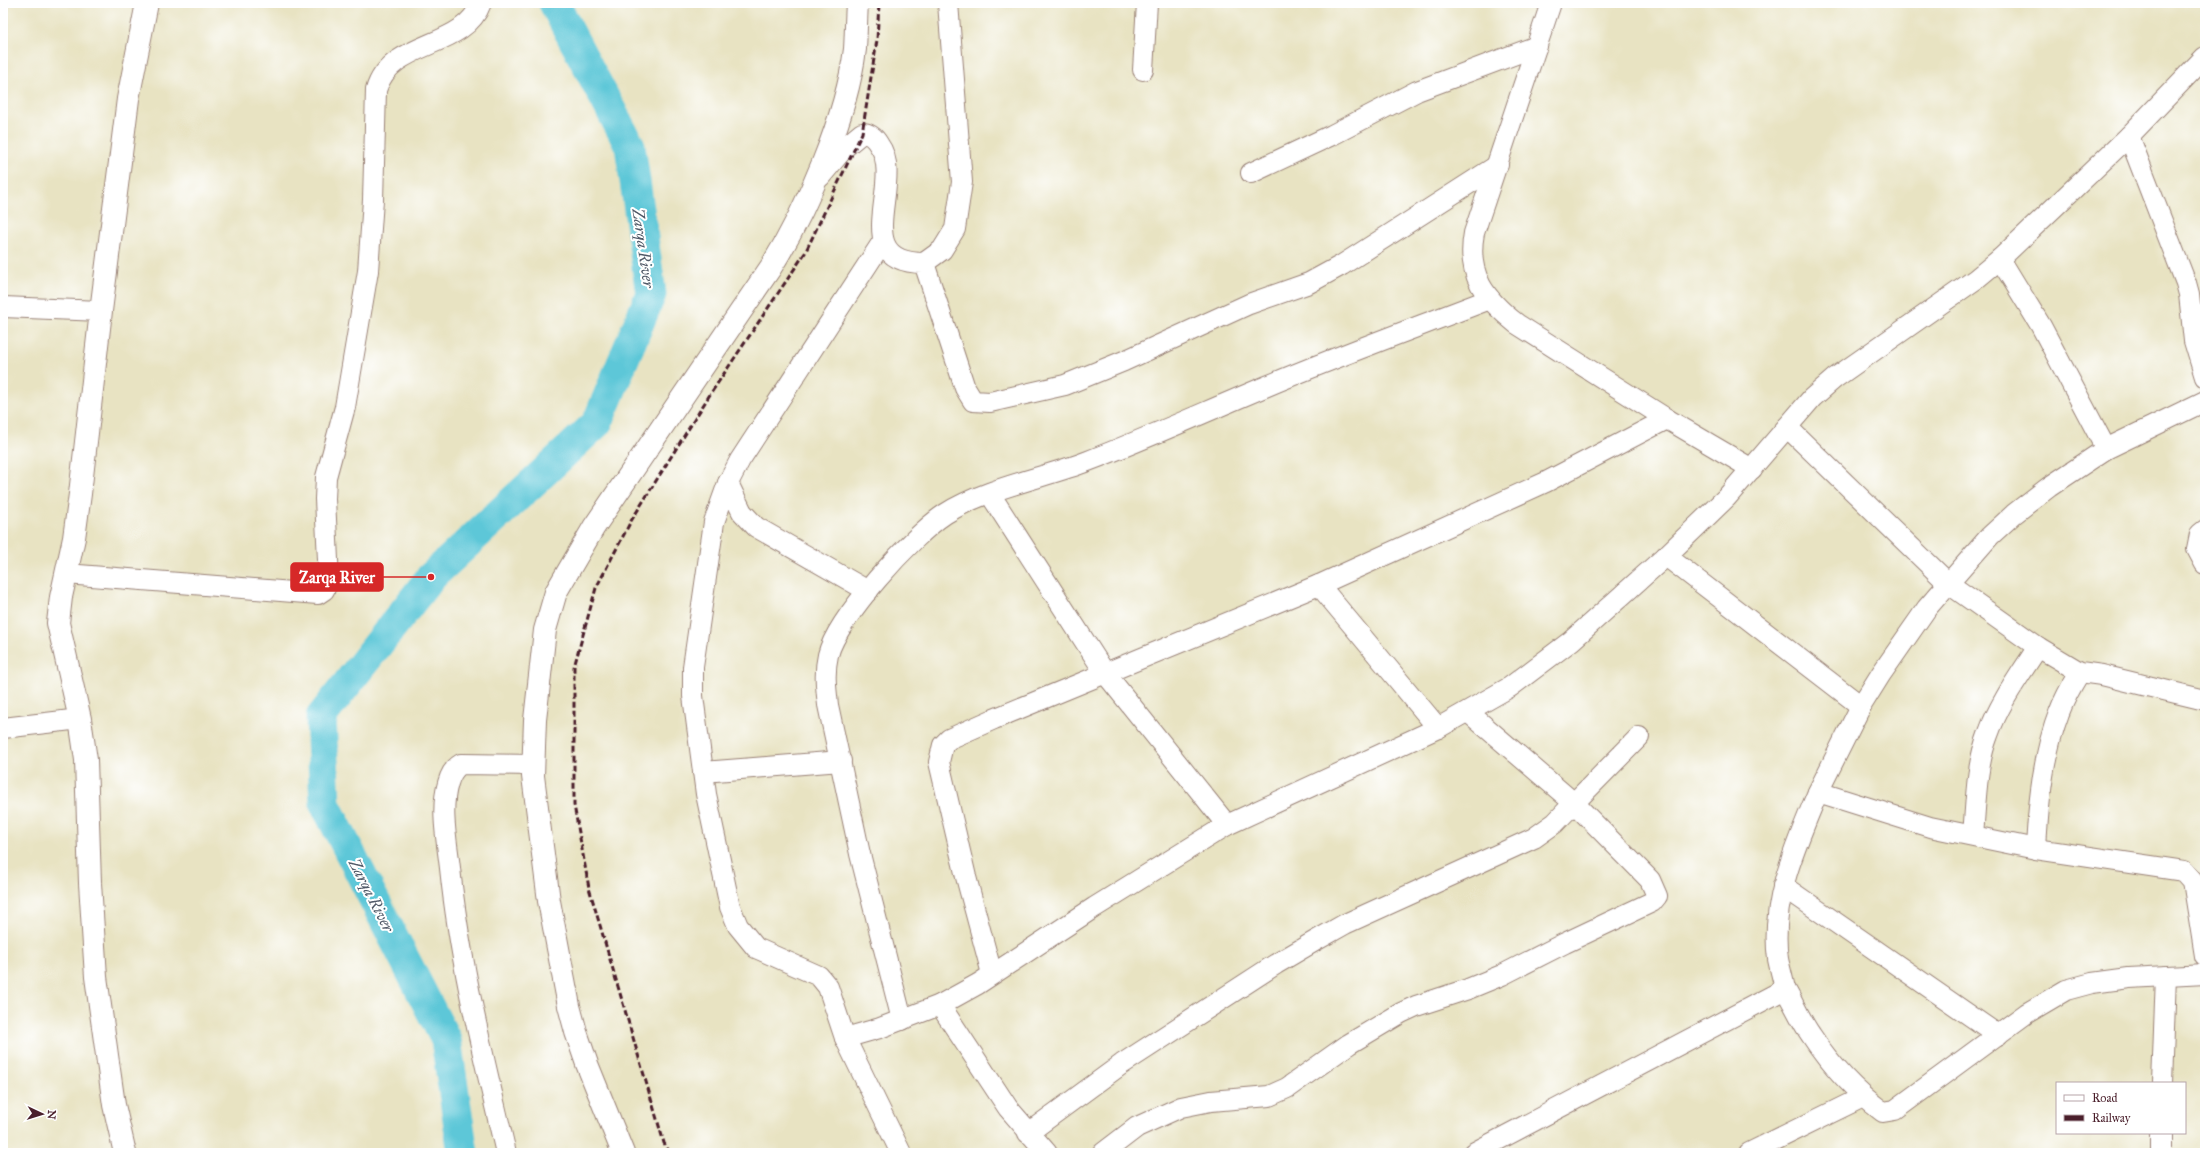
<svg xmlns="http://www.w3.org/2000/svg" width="2208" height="1156" font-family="'IM FELL Great Primer',serif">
  <rect width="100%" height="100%" fill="#fff"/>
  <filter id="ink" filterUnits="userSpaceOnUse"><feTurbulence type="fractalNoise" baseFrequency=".025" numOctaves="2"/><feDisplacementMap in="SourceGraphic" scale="8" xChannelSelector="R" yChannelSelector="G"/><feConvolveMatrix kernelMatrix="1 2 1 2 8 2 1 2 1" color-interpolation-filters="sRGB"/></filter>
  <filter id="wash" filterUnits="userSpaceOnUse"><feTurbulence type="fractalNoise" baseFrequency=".012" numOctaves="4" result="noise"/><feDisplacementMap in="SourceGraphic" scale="16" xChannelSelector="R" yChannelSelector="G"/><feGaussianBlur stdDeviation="0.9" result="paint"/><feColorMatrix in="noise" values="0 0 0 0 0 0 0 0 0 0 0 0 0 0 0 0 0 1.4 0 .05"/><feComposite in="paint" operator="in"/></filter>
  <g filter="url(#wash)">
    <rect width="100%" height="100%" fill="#e8e3c2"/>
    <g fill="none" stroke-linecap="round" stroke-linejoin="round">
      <polyline stroke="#5dc7d8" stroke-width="31" points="463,1153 446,1040 325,804 321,717 431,577 597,423 651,294 630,146 554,3"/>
    </g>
  </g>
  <g filter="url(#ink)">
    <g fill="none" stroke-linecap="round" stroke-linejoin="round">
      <g stroke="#998176" stroke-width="22">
        <g id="street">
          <path d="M1551,3L1474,233C1466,275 1485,299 1517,324L1667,419L1752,469"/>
          <polyline points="1143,70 1147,3"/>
          <polyline points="2129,136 2186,283 2189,294 2194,341 2205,377"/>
          <polyline points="1251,173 1332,135 1417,91 1537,46"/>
          <path d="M820,177L845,147L862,133C870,133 875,138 879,145C906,181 846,263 924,263L965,388L973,401L990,402L1065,385L1124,361L1249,304L1309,283L1342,265L1498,165"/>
          <polyline points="883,241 740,460 728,483 714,522 693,667 693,696 706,794 730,907 738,926 756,948 819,976 828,987 845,1038 901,1153"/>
          <polyline points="2000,259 2041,326 2106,449"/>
          <polyline points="924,263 942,250 955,229 962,182 948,3"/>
          <polyline points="3,307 101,311"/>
          <polyline points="1787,427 1949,584 2038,647 2080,672 2102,675 2205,700"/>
          <polyline points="728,483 742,512 756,527 868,591"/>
          <polyline points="990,494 1105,673 1227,825"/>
          <polyline points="2205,530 2200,534 2197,549 2205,564"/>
          <polyline points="1666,556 1861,706"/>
          <path d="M66,574L318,594L324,590L329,580L325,499L326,477L345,407L368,271L373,200L376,90C391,39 464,50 481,3"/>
          <polyline points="1319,585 1438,728"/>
          <polyline points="3,728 80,719"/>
          <polyline points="703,772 841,761"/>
          <polyline points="1818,792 1861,706 1881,674 1927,608 1990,536 2014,514 2049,487 2106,449 2205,401"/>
          <path d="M1973,835C1976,802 1976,766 1988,735C1999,703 2020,675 2038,647"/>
          <path d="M2036,849C2038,806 2043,754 2059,713C2064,699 2072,685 2080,672"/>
          <polyline points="1783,886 1998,1035"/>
          <polyline points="992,974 966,877 939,762 943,745 949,739 994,719 1319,585 1546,482 1667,419"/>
          <path d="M1785,989C1783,979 1780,969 1778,959C1770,901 1796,845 1818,792L1930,827L2036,849L2184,871L2193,881L2205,956"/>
          <polyline points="940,1005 1008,1108 1047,1153"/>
          <path d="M902,1020L860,854L828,705C826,688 824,672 828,655C837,618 913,535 945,514C985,488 1044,478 1088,461C1148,438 1207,411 1267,386C1340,355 1415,328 1490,299"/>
          <polyline points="845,1038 880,1028 940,1005 978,984 1095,907 1227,825 1438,728 1510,687 1571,641 1666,556 1727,497 1812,398 1835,378 1976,279 2000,259 2129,136 2205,57"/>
          <polyline points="2162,1083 2166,976"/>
          <polyline points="1028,1133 1122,1064 1276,964 1315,941 1345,924 1534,838 1555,823 1574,803 1468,712"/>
          <path d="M506,1153C484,1058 460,965 450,868C447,841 440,810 448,783C450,776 454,768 461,764L533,765"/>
          <polyline points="1103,1153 1137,1127 1181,1107 1211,1101 1269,1096 1287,1088 1349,1044 1401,1013 1416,1006 1468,989 1502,975 1565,943 1652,902 1657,896 1650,880 1574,803 1639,737"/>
          <path d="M1473,1153L1785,989C1794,1004 1801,1021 1811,1035C1830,1064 1855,1091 1883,1112L1895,1110L2027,1013L2066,990L2092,983L2129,978L2205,974"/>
          <polyline points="1749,1153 1863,1097"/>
          <polyline points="2161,1153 2161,1133"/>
        </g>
      </g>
      <g stroke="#998176" stroke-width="24">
        <g id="secondary">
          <polyline points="125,1153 114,1105 96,977 90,883 86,760 80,719 58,623 61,597 74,538 80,494 101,311 128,99 147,3"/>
          <path d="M623,1153L587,1064L576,1032L569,1006L549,901L533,776L535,720L545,630L556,592L594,527L771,267C807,209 847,116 855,49C856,34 856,18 857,3"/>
        </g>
      </g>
      <use href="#street" stroke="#fff" stroke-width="20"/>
      <use href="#secondary" stroke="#fff" stroke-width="22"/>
      <polyline stroke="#4a1f2b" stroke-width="3" stroke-dasharray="6 3" stroke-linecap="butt" points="670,1153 664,1143 589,888 574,805 574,667 596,588 631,521 709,396 805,253 862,133 877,40 879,3"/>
    </g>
  </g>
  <g text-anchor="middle" stroke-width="4" stroke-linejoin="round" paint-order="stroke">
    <g font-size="16" font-style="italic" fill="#515a68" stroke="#fff">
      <text transform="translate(644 248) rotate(82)" y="6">Zarqa River</text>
      <text transform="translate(372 895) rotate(63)" y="6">Zarqa River</text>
    </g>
  </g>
  <path fill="none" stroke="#d62828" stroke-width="1.5" d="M431 577L383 577"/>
  <circle fill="#d62828" stroke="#fff" stroke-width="1.5" cx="431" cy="577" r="4"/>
  <rect fill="#d62828" stroke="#d62828" stroke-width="1.5" x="291" y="563" width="92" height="28" rx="4"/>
  <g font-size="16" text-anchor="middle" font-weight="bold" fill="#fff">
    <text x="337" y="583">Zarqa River</text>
  </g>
  <rect width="2208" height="1156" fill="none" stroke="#fff" stroke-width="16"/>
  <rect x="2056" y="1082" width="130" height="52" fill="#ffffff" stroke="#b7a5aa"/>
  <rect x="2064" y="1095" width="20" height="6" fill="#ffffff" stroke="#b7a5aa"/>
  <text x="2092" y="1102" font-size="12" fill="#4a1f2b">Road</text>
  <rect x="2064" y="1115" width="20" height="6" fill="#4a1f2b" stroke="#b7a5aa"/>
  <text x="2092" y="1122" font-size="12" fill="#4a1f2b">Railway</text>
  <g transform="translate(42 1114) rotate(94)" stroke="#ffffff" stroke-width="3" paint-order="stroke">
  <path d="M0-3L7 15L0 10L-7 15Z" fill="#4a1f2b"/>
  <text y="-6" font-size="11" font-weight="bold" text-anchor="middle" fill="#4a1f2b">N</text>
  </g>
</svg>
